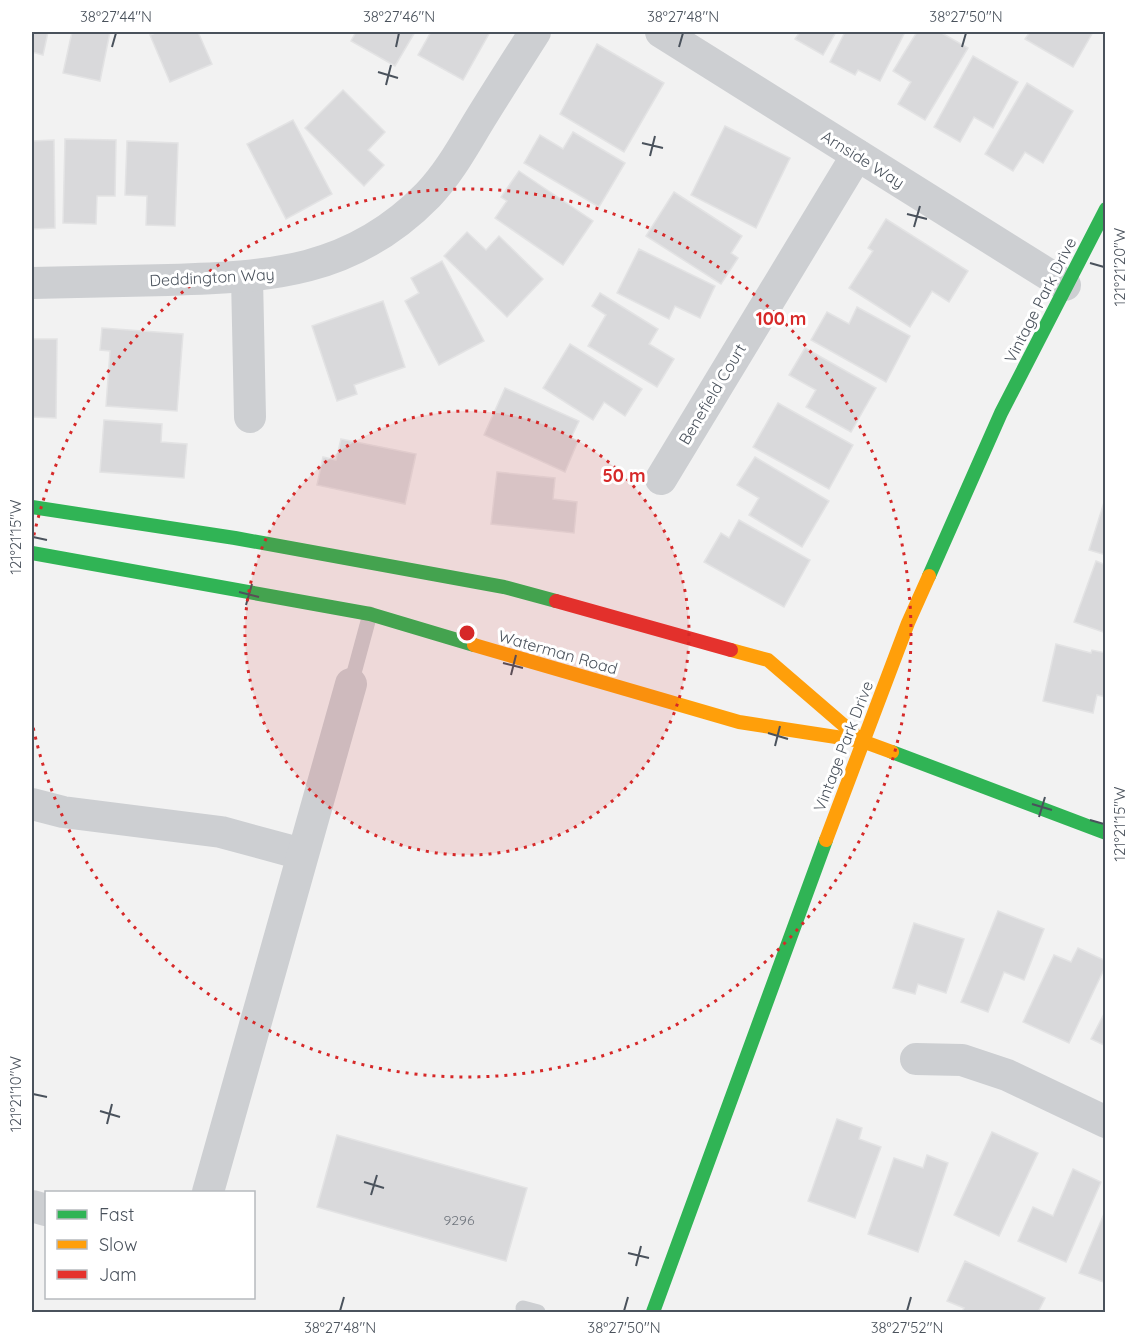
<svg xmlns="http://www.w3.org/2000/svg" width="1137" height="1344" font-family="Quicksand,sans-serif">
  <rect width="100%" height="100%" fill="#f2f2f2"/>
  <g fill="#d9d9db" stroke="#e3e3e4" stroke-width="1.5">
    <polygon points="32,32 48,32 43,55 32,52"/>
    <polygon points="72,32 110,32 100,81 63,73"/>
    <polygon points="158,32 198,32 212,64 170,82 150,35"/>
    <polygon points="356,32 415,32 395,66 351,41"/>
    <polygon points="431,32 490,32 463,80 418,55"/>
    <polygon points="800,32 836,32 823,55 795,39"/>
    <polygon points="845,32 905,32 880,81 858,70 855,75 830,62"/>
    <polygon points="917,32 940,32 968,48 925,120 898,104 911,82 893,71"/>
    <polygon points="1030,32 1093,32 1073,67 1025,39"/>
    <polygon points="597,44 664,83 624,152 560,114"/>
    <polygon points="973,56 1018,82 993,128 974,117 960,142 934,127"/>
    <polygon points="1027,83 1073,111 1043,163 1025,152 1013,171 985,154"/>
    <polygon points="343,90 385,132 368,150 384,165 364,186 305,128"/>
    <polygon points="293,120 332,194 286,219 247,144"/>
    <polygon points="725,126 790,158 756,228 691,195"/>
    <polygon points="573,132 625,163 599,207 524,163 540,135 563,149"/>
    <polygon points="65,139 116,140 115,196 97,196 96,224 63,223"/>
    <polygon points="54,140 55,228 32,229 32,141"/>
    <polygon points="127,141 178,143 175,226 146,225 147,196 125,195"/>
    <polygon points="519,171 593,221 563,265 495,218 507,201 501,197"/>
    <polygon points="674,192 742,236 731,253 738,258 721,284 646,236"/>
    <polygon points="886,219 968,271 949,302 932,291 910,327 849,288 873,251 868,248"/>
    <polygon points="467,232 486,250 499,236 543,279 507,317 444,256"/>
    <polygon points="639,249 715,286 700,318 675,306 669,319 617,293"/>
    <polygon points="442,261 484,341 439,365 405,301 419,293 411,278"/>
    <polygon points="600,293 658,329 649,344 674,359 657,387 588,346 606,315 592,306"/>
    <polygon points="383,301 405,367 354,385 357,394 337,401 312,326"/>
    <polygon points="857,307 910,336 886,382 811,340 827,312 849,324"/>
    <polygon points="102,328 183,334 177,411 106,406 110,351 100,350"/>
    <polygon points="32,339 57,339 56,418 32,417"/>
    <polygon points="570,344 642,389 625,416 604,402 593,420 543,388"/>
    <polygon points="805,348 876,388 851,432 806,407 816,390 789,375"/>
    <polygon points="505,388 579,421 571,438 578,441 565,472 484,435"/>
    <polygon points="778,403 853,445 829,489 753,447"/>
    <polygon points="104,420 162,424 161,442 187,444 184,478 100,472"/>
    <polygon points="341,439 416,454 405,504 317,485 323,457 336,460"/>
    <polygon points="755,457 829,501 802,547 749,515 759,498 737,485"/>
    <polygon points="497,472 555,478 553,499 577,502 574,533 491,524"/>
    <polygon points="1106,496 1106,555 1089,550"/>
    <polygon points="739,520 810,560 784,607 704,562 721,533 729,538"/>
    <polygon points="1096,561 1106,565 1106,633 1074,622"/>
    <polygon points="1056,644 1091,653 1092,650 1106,653 1106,697 1097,695 1093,713 1043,701"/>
    <polygon points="998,911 1044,929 1024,980 1004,972 988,1012 961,1002"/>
    <polygon points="914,923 964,939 946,993 918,984 915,994 893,988"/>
    <polygon points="1078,948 1106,961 1106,965 1069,1043 1023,1022 1054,955 1071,962"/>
    <polygon points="1106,1010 1106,1046 1091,1039"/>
    <polygon points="837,1119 862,1128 859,1139 881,1147 855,1218 808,1201"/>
    <polygon points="992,1132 1038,1153 999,1236 954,1215"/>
    <polygon points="337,1135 527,1188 506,1261 317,1207"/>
    <polygon points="927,1155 948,1163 918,1252 868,1234 894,1158 923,1168"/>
    <polygon points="1073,1169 1101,1182 1066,1262 1018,1241 1033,1207 1053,1216"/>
    <polygon points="1106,1209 1106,1283 1079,1273"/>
    <polygon points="965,1261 1045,1298 1038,1312 962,1312 964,1308 947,1301"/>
  </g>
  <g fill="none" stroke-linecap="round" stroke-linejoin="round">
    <g stroke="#cdcfd2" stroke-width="15">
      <polyline points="351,684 370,614"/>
      <polyline points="523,1308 538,1312"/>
    </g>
    <g stroke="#cdcfd2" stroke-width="32">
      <polyline points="661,32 1065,285"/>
      <polyline points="247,278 250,417"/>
      <path d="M32,283C77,282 123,281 168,280C270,277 352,273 428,195C448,174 462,149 477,124C496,93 516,62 535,32"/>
      <polyline points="661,479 857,155"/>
      <polyline points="32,804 63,812 221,832 302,854"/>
      <polyline points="916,1059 962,1060 1007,1075 1106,1122"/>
      <polyline points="208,1192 351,684"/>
      <polyline points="32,1206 46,1210"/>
    </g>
    <g stroke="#30b455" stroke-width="14">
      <polyline points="32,507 235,538 504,587 556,601"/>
      <polyline points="32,553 370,614 474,645"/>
      <polyline points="929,576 1001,413 1106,209"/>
      <polyline points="892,752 1106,833"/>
      <polyline points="653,1312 826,840"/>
    </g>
    <g stroke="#ff9f0a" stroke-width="14">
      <polyline points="474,645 739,722 862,741 892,752"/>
      <polyline points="731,650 768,660 862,741"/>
      <polyline points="826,840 908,623 929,576"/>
    </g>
    <polyline stroke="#e5322d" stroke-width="14" points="556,601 731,650"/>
  </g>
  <path fill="none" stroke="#4a525c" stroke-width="2" d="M112,47L116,33M396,47L399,33M679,47L683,33M962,47L966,33M378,72L398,78M386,85L391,65M642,143L663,148M650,156L655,136M907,214L927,219M914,227L920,206M1090,263L1104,267M33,537L47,540M239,592L259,597M246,605L252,584M503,663L523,668M511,675L516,655M768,733L788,739M775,746L780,726M1032,804L1052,810M1039,817L1045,797M1090,820L1104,824M33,1094L47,1097M100,1111L120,1117M107,1124L112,1104M364,1182L384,1188M371,1195L377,1175M628,1253L649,1258M636,1266L641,1246M340,1311L344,1297M624,1311L628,1297M907,1311L911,1297"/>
  <circle cx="467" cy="633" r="222" fill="#d62828" fill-opacity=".12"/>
  <g fill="none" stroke="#d62828" stroke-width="3" stroke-dasharray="3 6">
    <circle cx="467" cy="633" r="222"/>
    <path d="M32 544A444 444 0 1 1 32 722"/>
  </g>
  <g text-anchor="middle" stroke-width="6" stroke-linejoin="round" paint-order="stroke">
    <g font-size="14" fill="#6f757d">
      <text x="459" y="1225">9296</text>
    </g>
    <g font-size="16" fill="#4a525c" stroke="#fff">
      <text transform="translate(863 159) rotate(32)" y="6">Arnside Way</text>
      <text transform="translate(212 277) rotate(-3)" y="6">Deddington Way</text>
      <text transform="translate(1040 300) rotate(-63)" y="6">Vintage Park Drive</text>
      <text transform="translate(712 394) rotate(-59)" y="6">Benefield Court</text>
      <text transform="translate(558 652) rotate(16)" y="6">Waterman Road</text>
      <text transform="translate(843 746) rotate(-69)" y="6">Vintage Park Drive</text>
    </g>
  </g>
  <circle cx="467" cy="633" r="9" fill="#d62828" stroke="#fff" stroke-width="3"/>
  <g font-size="18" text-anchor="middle" font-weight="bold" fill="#d62828" stroke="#fff" stroke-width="6" stroke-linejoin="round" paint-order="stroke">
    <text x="781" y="325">100 m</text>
    <text x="624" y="482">50 m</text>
  </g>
  <rect width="1137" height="1344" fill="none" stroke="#ffffff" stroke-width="66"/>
  <rect x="45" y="1191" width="210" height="108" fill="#ffffff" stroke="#b7babe" stroke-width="1.5"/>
  <rect x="57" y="1210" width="30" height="9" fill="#30b455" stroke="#b7babe" stroke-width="1.5"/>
  <text x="99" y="1221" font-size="18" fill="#4a525c">Fast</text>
  <rect x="57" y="1240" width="30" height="9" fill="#ff9f0a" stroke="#b7babe" stroke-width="1.5"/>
  <text x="99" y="1251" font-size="18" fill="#4a525c">Slow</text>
  <rect x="57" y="1270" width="30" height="9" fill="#e5322d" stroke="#b7babe" stroke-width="1.5"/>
  <text x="99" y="1281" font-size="18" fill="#4a525c">Jam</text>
  <rect x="33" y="33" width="1071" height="1278" fill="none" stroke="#4a525c" stroke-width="2"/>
  <g font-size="15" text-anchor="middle" fill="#4a525c">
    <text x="116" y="22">38°27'44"N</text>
    <text x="399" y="22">38°27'46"N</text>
    <text x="683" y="22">38°27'48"N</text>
    <text x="966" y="22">38°27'50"N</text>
    <text transform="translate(1120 267) rotate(-90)" y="5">121°21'20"W</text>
    <text transform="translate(16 537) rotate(-90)" y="5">121°21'15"W</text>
    <text transform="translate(1120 824) rotate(-90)" y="5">121°21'15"W</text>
    <text transform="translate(16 1094) rotate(-90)" y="5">121°21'10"W</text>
    <text x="340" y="1333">38°27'48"N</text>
    <text x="624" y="1333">38°27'50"N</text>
    <text x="907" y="1333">38°27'52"N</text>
  </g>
</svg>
